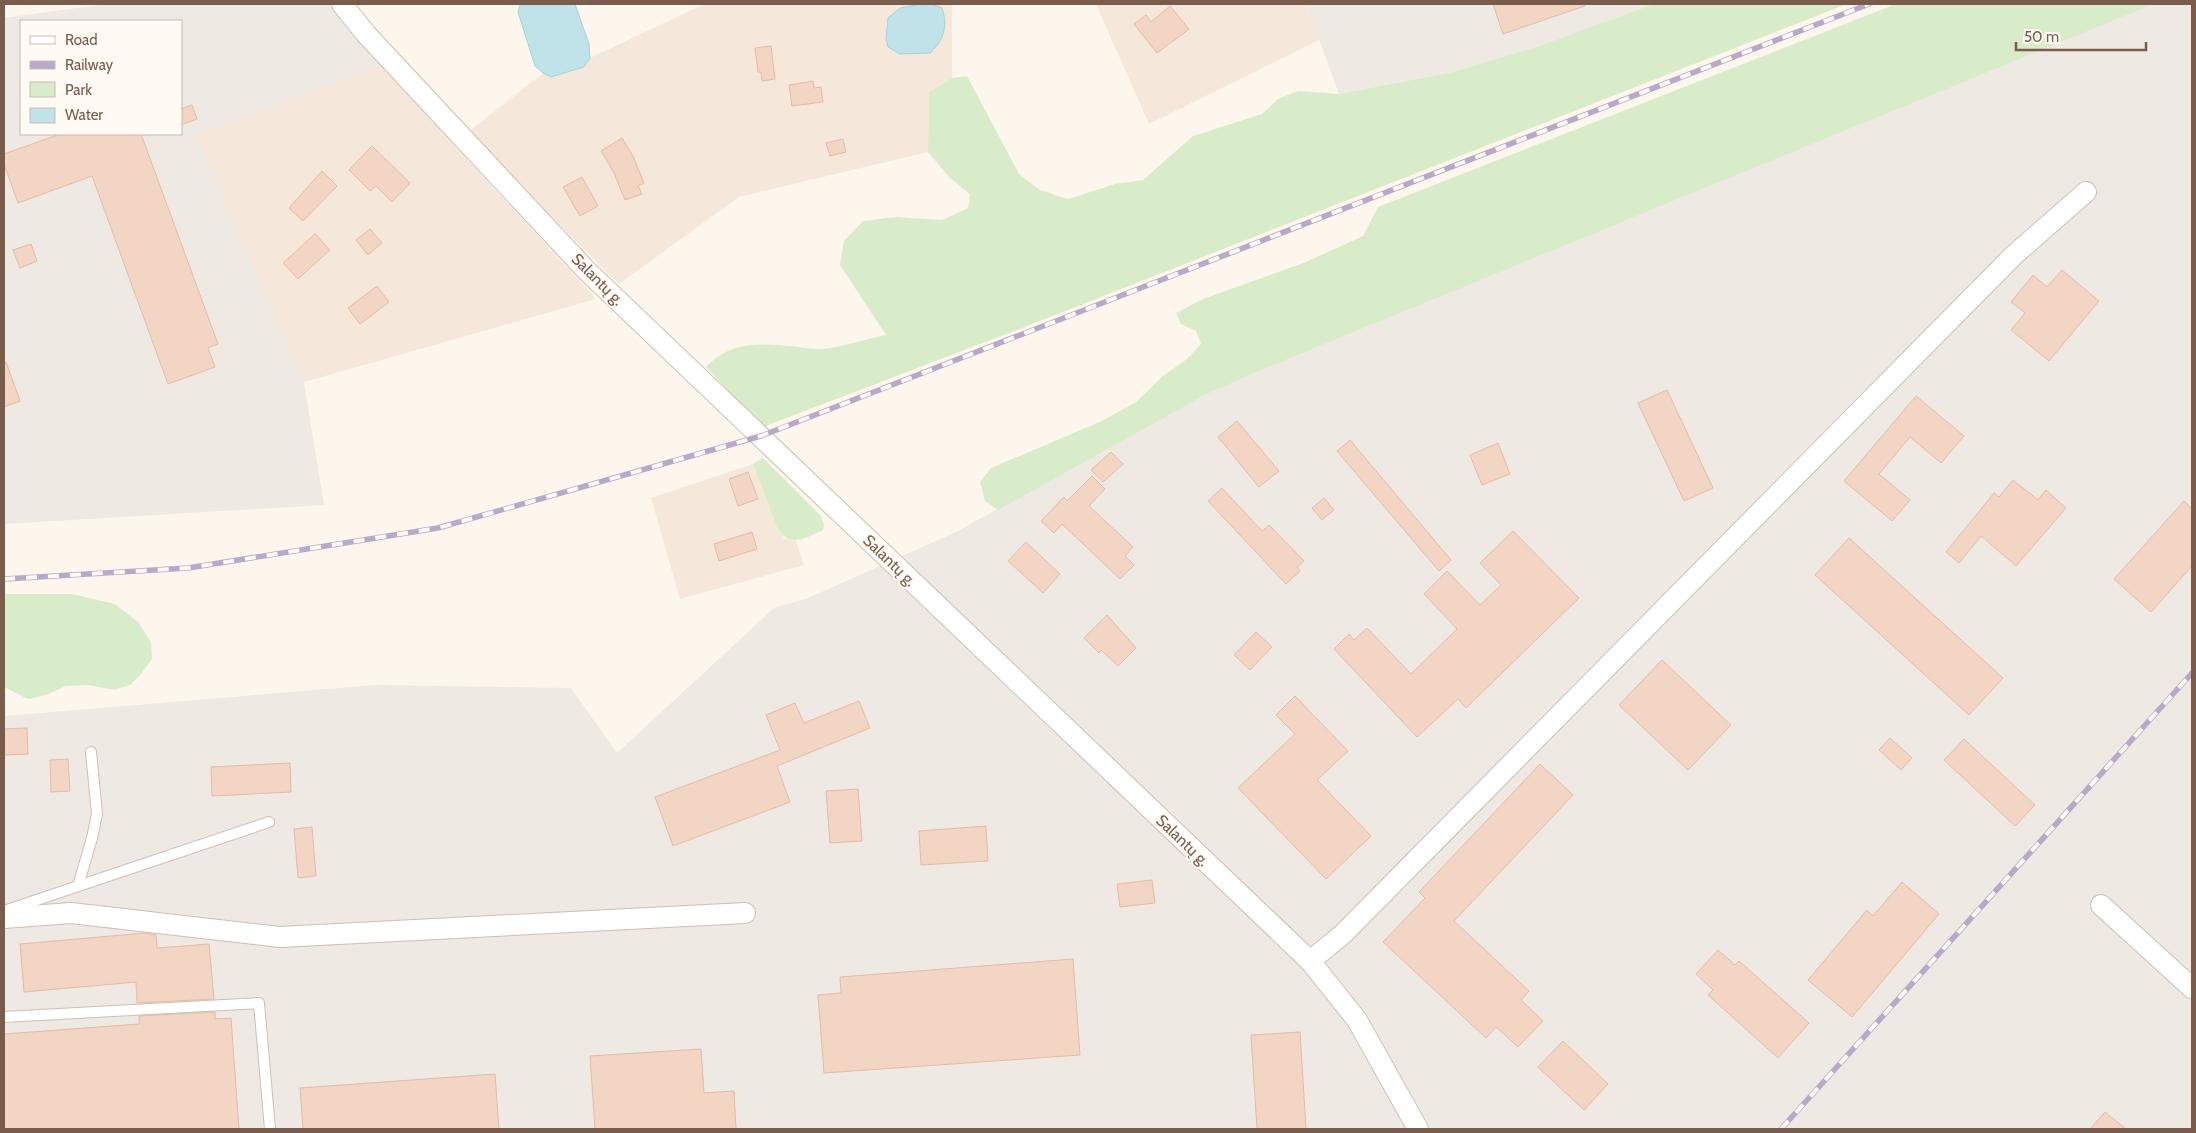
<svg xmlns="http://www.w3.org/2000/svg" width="2196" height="1133" font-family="Cabin,sans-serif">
  <rect width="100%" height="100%" fill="#fdf6ec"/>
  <g fill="#f5e8da">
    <polygon points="704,4 952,4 952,78 929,92 928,152 739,197 619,284 467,133 543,73 551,77 584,67 590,58"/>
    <polygon points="1096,4 1306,4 1319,40 1149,124"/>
    <polygon points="381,65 596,299 304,382 195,135"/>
    <polygon points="753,464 777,528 784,538 796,541 804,565 680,599 651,498"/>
  </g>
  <g fill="#efe9e4" fill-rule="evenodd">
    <path d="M106,4H332L381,65L196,135L304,382L324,505L4,524V18ZM21,21H181V134H21Z"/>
    <polygon points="1306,4 1654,4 1539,46 1453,72 1339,94"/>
    <polygon points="2154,4 2192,4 2192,1129 4,1129 4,716 375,685 571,688 617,753 774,608 808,598 956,532 1205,395 1259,371"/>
  </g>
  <g fill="#d8ecc9">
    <path d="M1654,4H1847L1022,328L763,427L706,367C734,339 762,344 799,347C806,348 815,350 822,349C843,347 865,339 886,335L840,265L844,241L863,221L896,217L942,220L968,208L970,194L950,178L928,152L929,92L952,78L967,76L1019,174L1040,190L1068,199L1115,184L1143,180L1193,136L1262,114L1278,99L1298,91L1339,94L1453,72L1539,46Z"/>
    <polygon points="1896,4 2154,4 1259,371 1205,395 998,510 985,501 980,482 991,468 1102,421 1136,402 1163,376 1187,359 1201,344 1196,331 1181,324 1176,313 1203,299 1306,262 1363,236 1378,207"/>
    <path d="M763,458L821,516L824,525L823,530C805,538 791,549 777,528L753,464Z"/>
    <polygon points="4,594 72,594 115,604 138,622 151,642 152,659 141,674 130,685 114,690 88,685 66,686 46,695 28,699 4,687"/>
  </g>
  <g fill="#bfe3e8" stroke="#a5d3da">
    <polygon points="520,4 575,4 589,44 590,58 584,67 551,77 543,73 535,66 518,12"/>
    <path d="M921,4H931L942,8C948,26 944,40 930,53L900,54L888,47L886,38L888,18L900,8Z"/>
  </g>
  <g fill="#f3d5c3" stroke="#e6bba3">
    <polygon points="1493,4 1585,4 1585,6 1503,34"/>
    <polygon points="1170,6 1189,29 1157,53 1134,24 1146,15 1151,22"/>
    <polygon points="771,46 775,79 762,81 761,72 758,72 755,48"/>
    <polygon points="813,81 814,88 821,87 823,102 792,106 789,85"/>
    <polygon points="192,105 197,119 181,125 181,109"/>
    <polygon points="60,134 141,134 218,344 208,348 215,367 168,384 92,176 18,203 4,164 4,154"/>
    <polygon points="622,138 633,156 644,183 638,186 642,194 625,200 614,173 601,151"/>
    <polygon points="843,139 846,152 830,156 826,143"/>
    <polygon points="372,146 410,183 392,202 376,186 370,191 349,170"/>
    <polygon points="322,171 337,186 303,221 289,208"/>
    <polygon points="582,177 598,206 580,216 563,187"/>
    <polygon points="370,229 382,243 368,255 356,240"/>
    <polygon points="315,234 330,250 298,279 283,263"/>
    <polygon points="31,244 37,261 20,268 13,250"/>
    <polygon points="2062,270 2099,301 2049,361 2011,330 2025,313 2011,302 2033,275 2047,287"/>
    <polygon points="377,286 389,302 360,324 348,308"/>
    <polygon points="6,362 20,401 4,407 4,363"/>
    <polygon points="1667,390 1713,488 1684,501 1638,403"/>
    <polygon points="1916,396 1964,436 1941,463 1910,437 1879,474 1910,500 1892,521 1844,481"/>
    <polygon points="1237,421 1279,471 1259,487 1218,437"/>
    <polygon points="1350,440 1451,560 1439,571 1337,451"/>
    <polygon points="1498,443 1510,474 1482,485 1470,455"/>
    <polygon points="1111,452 1123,464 1103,482 1091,470"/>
    <polygon points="748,472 758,499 738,506 729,479"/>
    <polygon points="1092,476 1105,489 1089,506 1133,547 1125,556 1134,565 1120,579 1062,524 1054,533 1041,521 1064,497 1067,501"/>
    <polygon points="2013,480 2038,500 2046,490 2066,508 2016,566 1981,536 1959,563 1946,552 1994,493 1999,497"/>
    <polygon points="1222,488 1262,531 1269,525 1304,561 1297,567 1300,571 1286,584 1208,501"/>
    <polygon points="1324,498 1334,510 1322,520 1312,508"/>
    <polygon points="2184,501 2192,509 2192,566 2151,612 2114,579"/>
    <polygon points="1513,531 1579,598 1466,708 1458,699 1417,737 1334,649 1349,634 1354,640 1367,628 1411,674 1457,629 1424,594 1447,571 1480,605 1501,585 1480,563"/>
    <polygon points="752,532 757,549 719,561 714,544"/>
    <polygon points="1849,538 2003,678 1969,715 1815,575"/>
    <polygon points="1026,542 1060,574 1043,593 1008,561"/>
    <polygon points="1107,615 1136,648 1118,666 1101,650 1099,653 1084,638"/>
    <polygon points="1256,632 1272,647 1250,670 1234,655"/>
    <polygon points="1662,660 1731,725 1688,770 1619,705"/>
    <polygon points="1295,696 1348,751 1317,780 1371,836 1326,879 1238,788 1295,734 1276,715"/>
    <polygon points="859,701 870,728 777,766 790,802 673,846 655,797 780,750 766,715 795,703 804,723"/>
    <polygon points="27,728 28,754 4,755 4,729"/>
    <polygon points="1890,738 1912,758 1901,770 1879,750"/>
    <polygon points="1964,739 2035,805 2015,826 1944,760"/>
    <polygon points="68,759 70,791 51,792 50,760"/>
    <polygon points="290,763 291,792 212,796 211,767"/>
    <polygon points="1540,764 1573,795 1454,921 1529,991 1521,1000 1543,1021 1518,1047 1496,1027 1486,1038 1383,942 1425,898 1419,892"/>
    <polygon points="858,789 862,841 830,843 826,791"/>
    <polygon points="986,826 988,861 921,865 919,831"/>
    <polygon points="312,827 316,876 298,878 294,829"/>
    <polygon points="1152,880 1155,903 1120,907 1117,884"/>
    <polygon points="1902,882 1939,914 1852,1017 1808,980 1867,910 1873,916"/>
    <polygon points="145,933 156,935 157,948 209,944 214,999 137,1003 136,982 24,992 20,944"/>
    <polygon points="1718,950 1735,965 1739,961 1809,1023 1778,1058 1708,995 1713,990 1696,974"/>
    <polygon points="1073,959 1080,1055 824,1073 818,995 841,993 840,977"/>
    <polygon points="215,1012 215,1019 231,1018 239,1129 4,1129 4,1034 139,1024 139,1016"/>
    <polygon points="1300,1032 1306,1129 1257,1129 1251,1035"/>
    <polygon points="1563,1041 1608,1084 1584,1110 1538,1067"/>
    <polygon points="701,1049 704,1093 734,1091 736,1129 595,1129 590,1056"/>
    <polygon points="495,1074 499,1129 303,1129 300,1088"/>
    <polygon points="2105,1112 2126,1129 2090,1129"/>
  </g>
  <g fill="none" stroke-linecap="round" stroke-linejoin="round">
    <g stroke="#d1beb0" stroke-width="12">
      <g id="service">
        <polyline points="78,886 92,838 97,814 91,752"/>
        <polyline points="4,911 269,822"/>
        <polyline points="4,1017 259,1003 270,1129"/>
      </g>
    </g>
    <g stroke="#d1beb0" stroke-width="22">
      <g id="minor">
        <polyline points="342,4 366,34 586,270 1310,961 1357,1020 1418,1129"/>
        <polyline points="2101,905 2192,988"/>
        <polyline points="4,918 71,913 280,937 745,913"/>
        <polyline points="1310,961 1342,935 2014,255 2086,192"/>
      </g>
    </g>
    <use href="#service" stroke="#fff" stroke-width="10"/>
    <use href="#minor" stroke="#fff" stroke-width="20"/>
    <g stroke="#b9a8c9" stroke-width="5.5">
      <g id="rail">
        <polyline points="4,579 188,568 438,528 761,436 1869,4"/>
        <polyline points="1781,1129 2192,673"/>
      </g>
    </g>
    <use href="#rail" stroke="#fffaf3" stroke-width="4" stroke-dasharray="11" stroke-linecap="butt"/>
  </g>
  <g text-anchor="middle" stroke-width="4" stroke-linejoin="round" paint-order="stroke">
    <g font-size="16" fill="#7a5c4d" stroke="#fffaf3">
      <text transform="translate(598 279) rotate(45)" y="6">Salantų g.</text>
      <text transform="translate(890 560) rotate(44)" y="6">Salantų g.</text>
      <text transform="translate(1183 840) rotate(44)" y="6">Salantų g.</text>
    </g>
  </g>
  <rect width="2196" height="1133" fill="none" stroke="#7a5c4d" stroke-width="10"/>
  <rect x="20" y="20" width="162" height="115" fill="#fffaf3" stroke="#cabbb1"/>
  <rect x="30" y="36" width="25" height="8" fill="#ffffff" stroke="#cabbb1"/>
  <text x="65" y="45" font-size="15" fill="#7a5c4d">Road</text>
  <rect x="30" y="61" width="25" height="8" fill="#b9a8c9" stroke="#cabbb1"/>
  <text x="65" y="70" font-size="15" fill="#7a5c4d">Railway</text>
  <rect x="30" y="82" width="25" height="15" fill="#d8ecc9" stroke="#cabbb1"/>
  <text x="65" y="95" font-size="15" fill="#7a5c4d">Park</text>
  <rect x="30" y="108" width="25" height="15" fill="#bfe3e8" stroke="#cabbb1"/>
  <text x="65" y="120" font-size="15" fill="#7a5c4d">Water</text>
  <path d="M2016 42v8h130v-8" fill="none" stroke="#7a5c4d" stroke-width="2.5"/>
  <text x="2024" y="42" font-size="15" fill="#7a5c4d" stroke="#fffaf3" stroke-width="4" paint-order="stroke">50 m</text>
</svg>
